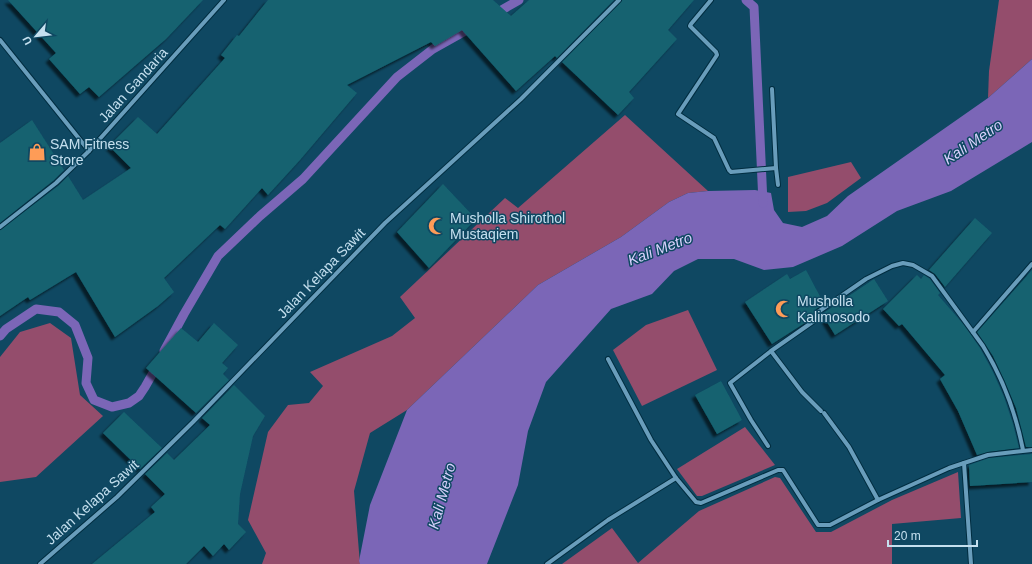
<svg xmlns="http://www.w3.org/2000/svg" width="1032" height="564" font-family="Helvetica,sans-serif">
  <defs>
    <filter id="shadow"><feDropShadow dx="-3.5" dy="3.5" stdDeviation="1" flood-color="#0009"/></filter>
  </defs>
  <rect width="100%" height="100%" fill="#0f4862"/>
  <g fill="#944d6c">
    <polygon points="999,0 1032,0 1032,59 988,98 989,71"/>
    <polygon points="625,115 708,191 688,193 669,202 621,237 538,285 407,410 370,433 354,491 360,564 262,564 266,553 248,520 268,432 288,405 309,403 323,386 310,372 392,336 415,318 400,297 505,198 518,208"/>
    <polygon points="851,162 861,178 827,203 806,211 788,212 788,177"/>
    <polygon points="688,310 717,370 642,406 613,350 646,325"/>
    <polygon points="50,323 71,338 80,395 103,416 36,477 0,482 0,357 20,332"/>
    <polygon points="745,427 775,465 702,496 697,496 677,469"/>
    <polygon points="958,472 961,518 892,524 892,564 562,564 612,528 638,563 699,511 775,477 780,478 816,532 831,532 892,500"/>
  </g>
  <polygon fill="#7b66b7" points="1032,59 1032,142 951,191 897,211 842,246 793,267 764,270 734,259 698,259 674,271 652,294 611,309 546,382 528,431 518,485 487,564 360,564 359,561 370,505 407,410 538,285 621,237 669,202 688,193 708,191 755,190 771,193 774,210 783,223 802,227 827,216 848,196 988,98"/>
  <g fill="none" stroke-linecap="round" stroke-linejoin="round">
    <g stroke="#7b66b7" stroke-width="9">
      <polyline points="746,0 754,7 763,203"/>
      <polyline points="493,15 519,0"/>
      <polyline points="0,336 6,329 36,309 59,312 75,325 88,358 86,383 94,400 112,407 129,403 139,396 145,387 158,364"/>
      <polyline points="164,351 184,314 218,256 260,216 303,179 397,77 433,49 474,26"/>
    </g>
  </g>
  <g fill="#156270" filter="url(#shadow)">
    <polygon points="8,0 203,0 166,39 99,97 89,87 80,94 49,59 56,53"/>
    <polygon points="268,0 493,0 511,16 529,0 614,0 557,58 555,56 516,91 462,30 435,46 431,42 347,85 357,93 300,160 268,195 262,188 225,229 220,225 164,278 174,292 158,306 115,337 76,272 30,300 28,297 0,316 0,230 58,186 68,176 83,200 131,168 109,146 138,117 157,134 225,58 221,55 237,35 239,36"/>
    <polygon points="622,0 694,0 668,30 677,39 629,92 634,98 618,115 562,62 621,2"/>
    <polygon points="32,120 64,170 54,180 0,223 0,143"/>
    <polygon points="443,184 476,219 429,268 397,232"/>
    <polygon points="975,218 992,233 945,287 935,274 929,270"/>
    <polygon points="806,270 824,304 816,309 811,319 772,344 745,302 787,274 790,279"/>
    <polygon points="1032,270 1032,447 1026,447 1016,408 1005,382 993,356 977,332"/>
    <polygon points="917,275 921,279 924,275 930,279 940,293 938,295 964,325 980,348 993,372 1004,397 1013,424 1019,448 988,452 977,455 958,411 940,379 945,375 902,324 899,326 883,309"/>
    <polygon points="874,279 888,301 835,335 822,314"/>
    <polygon points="214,323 238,345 222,363 228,368 223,374 229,380 196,413 146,368 181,328 198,342"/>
    <polygon points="721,381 742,420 717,434 695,395"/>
    <polygon points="234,385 265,416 253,436 240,494 238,524 246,532 229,550 224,544 213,556 204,546 186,564 92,564 155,512 151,507 165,494 145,474 167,453 174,460 210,425 202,418"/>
    <polygon points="124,412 162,448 140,469 103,433"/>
    <polygon points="1032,454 1032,482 970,486 969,465 989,458"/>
  </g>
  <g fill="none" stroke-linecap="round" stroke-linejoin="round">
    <g stroke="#012d40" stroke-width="6">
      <g id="minor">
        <polyline points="711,0 691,24 690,26 716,52 717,55 678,114 714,138 729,170 731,172 776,168"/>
        <polyline points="0,40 89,151"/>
        <polyline points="772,89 776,168 778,185"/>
        <polyline points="0,227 56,183 89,151 224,0"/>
        <polyline points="973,332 1032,264"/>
        <polyline points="771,351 802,392 821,411"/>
        <polyline points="608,359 651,440 676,478 696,502 701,503 778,470 783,470 818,525 830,525 878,500 949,468 988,455 1032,450"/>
        <polyline points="824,413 849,447 878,500"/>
        <path d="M768,446L751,420L730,383L771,351L814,321L818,312L866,279L892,266L903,263L913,265L932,276L983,346C1002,377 1016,414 1023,450"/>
        <polyline points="964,463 971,564"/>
        <polyline points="40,564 117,497 193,422 385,223 521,99 619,0"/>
        <polyline points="547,564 608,520 676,478"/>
      </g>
    </g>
    <use href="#minor" stroke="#699dbb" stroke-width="4"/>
  </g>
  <defs>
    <g id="shop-bare" transform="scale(1.38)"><path d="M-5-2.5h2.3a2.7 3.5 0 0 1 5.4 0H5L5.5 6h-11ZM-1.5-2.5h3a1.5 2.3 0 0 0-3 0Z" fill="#fe9c57" stroke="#0f4862" stroke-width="2.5" paint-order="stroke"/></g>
    <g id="mosque-bare" transform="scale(1.38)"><path d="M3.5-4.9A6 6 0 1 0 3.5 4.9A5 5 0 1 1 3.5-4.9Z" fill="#fe9c57" stroke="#0f4862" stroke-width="2.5" paint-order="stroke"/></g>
  </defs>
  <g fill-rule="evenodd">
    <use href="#shop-bare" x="37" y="152"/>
    <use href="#mosque-bare" x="437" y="226"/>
    <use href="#mosque-bare" x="784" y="309"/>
  </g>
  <g text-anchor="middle" stroke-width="3" stroke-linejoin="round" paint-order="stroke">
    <g font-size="14" fill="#c5e0ef" stroke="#0f4862">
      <text transform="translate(133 85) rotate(-48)" y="5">Jalan Gandaria</text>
      <text transform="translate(321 273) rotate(-46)" y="5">Jalan Kelapa Sawit</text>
      <text transform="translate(92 502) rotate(-42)" y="5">Jalan Kelapa Sawit</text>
    </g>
    <g font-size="14" fill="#c5e0ef" stroke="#0f4862" text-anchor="start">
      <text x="50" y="149">SAM Fitness<tspan x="50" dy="16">Store</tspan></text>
      <text x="450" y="223">Musholla Shirothol<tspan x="450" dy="16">Mustaqiem</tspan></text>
      <text x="797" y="306">Musholla<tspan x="797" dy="16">Kalimosodo</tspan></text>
    </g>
    <g font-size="15" font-style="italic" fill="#d8d0fc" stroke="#0f4862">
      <text transform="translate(973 142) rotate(-34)" y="5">Kali Metro</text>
      <text transform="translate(660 249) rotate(-21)" y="5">Kali Metro</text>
      <text transform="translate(442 496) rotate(-75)" y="5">Kali Metro</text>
    </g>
  </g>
  <g transform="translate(36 36) rotate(242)" stroke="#0f4862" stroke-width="3" paint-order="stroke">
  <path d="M0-3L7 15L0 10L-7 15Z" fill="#c5e0ef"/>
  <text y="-6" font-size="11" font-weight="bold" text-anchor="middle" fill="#c5e0ef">U</text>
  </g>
  <path d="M888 540v6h89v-6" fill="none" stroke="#c5e0ef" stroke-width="2"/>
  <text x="894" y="540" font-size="12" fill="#c5e0ef" stroke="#0f4862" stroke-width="3" paint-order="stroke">20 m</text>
</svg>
